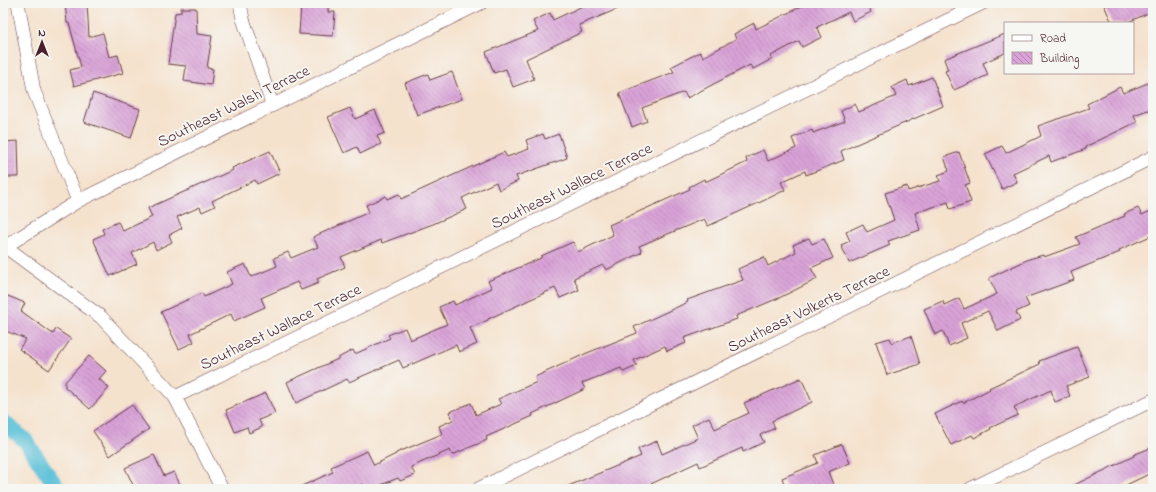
<svg xmlns="http://www.w3.org/2000/svg" width="1156" height="492" font-family="'Indie Flower',sans-serif">
  <defs>
    <pattern id="building-back-hatch" width="6" height="6" patternUnits="userSpaceOnUse"><rect width="6" height="6" fill="#d9a3d8"/><path d="M-1 5l2 2M0 0l6 6M5-1l2 2" fill="none" stroke="#b284af"/></pattern>
  </defs>
  <rect width="100%" height="100%" fill="#f6f6f2"/>
  <filter id="ink" filterUnits="userSpaceOnUse"><feTurbulence type="fractalNoise" baseFrequency=".025" numOctaves="2"/><feDisplacementMap in="SourceGraphic" scale="8" xChannelSelector="R" yChannelSelector="G"/><feConvolveMatrix kernelMatrix="1 2 1 2 8 2 1 2 1" color-interpolation-filters="sRGB"/></filter>
  <filter id="wash" filterUnits="userSpaceOnUse"><feTurbulence type="fractalNoise" baseFrequency=".012" numOctaves="4" result="noise"/><feDisplacementMap in="SourceGraphic" scale="16" xChannelSelector="R" yChannelSelector="G"/><feGaussianBlur stdDeviation="0.9" result="paint"/><feColorMatrix in="noise" values="0 0 0 0 0 0 0 0 0 0 0 0 0 0 0 0 0 1.4 0 .05"/><feComposite in="paint" operator="in"/></filter>
  <g filter="url(#wash)">
    <rect width="100%" height="100%" fill="#f5e2cd"/>
    <g fill="none" stroke-linecap="round" stroke-linejoin="round">
      <polyline stroke="#5bc1d8" stroke-width="16" points="3,422 25,440 58,489"/>
    </g>
    <g id="blocks">
      <g fill="url(#building-back-hatch)">
        <polygon points="65,3 87,3 89,37 103,33 109,57 118,55 123,73 74,86 70,70 81,67 69,23 67,23"/>
        <polygon points="589,3 632,3 579,25 582,32 526,59 534,79 513,87 506,69 494,73 486,52 538,31 533,21 550,13 553,20"/>
        <polygon points="808,3 868,3 871,12 853,21 849,12 817,27 822,37 802,47 799,41 771,56 772,59 753,69 750,65 687,98 684,92 642,108 647,121 632,127 619,93 674,72 671,67 700,52 703,57 736,39 734,34 754,23 756,29"/>
        <polygon points="1103,3 1153,3 1153,11 1126,23 1112,23"/>
        <polygon points="301,5 328,6 328,12 335,12 333,36 299,34"/>
        <polygon points="181,8 196,8 197,34 212,36 207,68 213,69 211,85 184,81 186,66 168,64 175,13 181,12"/>
        <polygon points="1005,34 1005,53 983,63 988,75 954,90 945,71 948,70 944,59"/>
        <polygon points="452,72 462,99 417,115 405,83 428,74 430,80"/>
        <polygon points="932,77 943,106 841,151 844,160 806,175 805,171 781,182 785,190 765,200 708,226 704,219 639,246 642,252 606,270 603,265 574,278 579,290 560,298 555,288 488,319 488,320 470,328 477,344 459,352 456,345 403,368 399,360 349,382 347,379 296,403 287,382 338,359 338,358 353,350 355,354 390,338 388,335 405,328 410,340 447,324 439,307 453,301 455,305 492,288 488,281 541,258 541,256 573,242 578,252 613,235 609,225 690,189 689,187 704,179 705,182 747,162 746,158 763,150 768,161 796,148 792,138 812,130 813,133 845,121 841,111 855,104 859,112 896,96 892,87 907,80 909,86"/>
        <polygon points="1153,81 1153,108 1134,115 1137,122 1085,147 1086,149 1051,162 1049,156 1013,173 1017,182 1002,189 985,154 1002,146 1006,153 1041,136 1038,126 1089,108 1087,104 1120,87 1123,93"/>
        <polygon points="93,93 140,109 131,138 84,122"/>
        <polygon points="350,108 355,119 375,110 385,133 377,136 381,144 360,154 357,147 344,153 328,117"/>
        <polygon points="543,134 545,139 559,134 567,158 516,176 518,181 499,190 496,182 462,198 467,209 433,224 382,243 381,240 341,257 345,267 317,279 319,283 301,290 297,282 261,298 265,307 234,321 231,314 190,334 194,342 179,349 161,312 202,293 204,297 232,284 227,272 245,264 251,277 277,266 274,258 288,252 291,258 318,247 313,237 369,212 366,205 386,196 387,199 399,194 401,199 504,152 507,157 529,149 526,140"/>
        <polygon points="18,141 19,177 3,177 3,142"/>
        <polygon points="270,151 280,173 257,184 255,180 212,201 215,206 202,212 200,207 177,217 182,228 169,235 172,242 156,250 153,242 132,253 137,264 110,276 93,239 104,234 102,229 118,222 123,231 152,217 148,208 233,170 232,168"/>
        <polygon points="959,152 970,183 965,185 971,202 950,209 948,202 915,213 920,230 888,241 890,245 849,263 841,245 850,241 846,232 863,224 867,232 894,220 885,193 907,186 908,191 940,181 938,175 949,171 944,157"/>
        <polygon points="1138,208 1142,215 1153,210 1153,235 1119,250 1120,252 1071,272 1074,280 1025,298 1029,306 1016,312 1020,320 998,331 988,311 961,323 967,338 949,346 943,331 935,335 924,309 943,301 944,305 959,298 964,309 997,294 989,278 1029,259 1043,255 1044,257 1080,244 1076,237 1125,216 1124,214"/>
        <polygon points="809,238 812,244 824,239 833,258 811,268 817,279 781,297 736,316 737,319 684,338 686,343 667,351 665,346 634,360 637,366 623,372 621,368 582,383 585,389 532,414 533,416 486,437 487,440 452,455 450,450 411,467 415,475 400,481 398,478 371,489 365,489 363,484 352,489 295,489 333,472 331,467 367,451 374,465 396,454 396,453 442,434 439,426 453,420 450,412 471,403 476,415 501,404 498,399 537,382 535,377 587,353 637,333 634,327 688,302 687,300 743,280 738,269 764,257 768,266 796,252 793,245"/>
        <polygon points="3,294 25,303 21,311 53,334 56,329 71,339 49,370 19,349 26,339 3,330"/>
        <polygon points="911,336 920,364 887,375 876,342 890,338 892,343"/>
        <polygon points="1077,347 1090,377 1066,386 1070,396 1055,402 1051,390 1014,407 1018,415 990,428 991,429 974,438 972,435 951,445 935,414 962,401 963,403 990,389 989,388 1040,364 1039,361"/>
        <polygon points="89,356 106,371 99,379 109,388 90,409 65,387 65,382"/>
        <polygon points="801,378 812,402 772,421 775,428 760,435 764,442 743,452 742,448 700,467 698,462 640,489 561,489 641,456 638,449 657,441 662,454 698,438 692,425 709,417 715,429 749,413 744,403"/>
        <polygon points="266,393 275,413 259,420 262,427 249,433 247,427 235,432 226,410"/>
        <polygon points="132,405 149,429 110,456 93,431"/>
        <polygon points="842,444 850,463 828,472 835,489 786,489 782,478 818,463 815,455"/>
        <polygon points="1153,447 1153,472 1118,489 1066,489 1134,456 1133,455"/>
        <polygon points="154,455 164,476 174,472 182,489 135,489 125,468"/>
      </g>
    </g>
  </g>
  <g filter="url(#ink)">
    <use href="#blocks" fill-opacity="0" stroke="#643c43" stroke-width="1"/>
    <g fill="none" stroke-linecap="round" stroke-linejoin="round">
      <g stroke="#643c43" stroke-width="14">
        <g id="street">
          <polyline points="18,3 34,91 78,201"/>
          <polyline points="240,3 243,19 272,104"/>
          <polyline points="3,245 101,317 175,397 222,489"/>
          <polyline points="6,246 78,201 481,3"/>
          <polyline points="175,397 983,3"/>
          <polyline points="478,489 1153,157"/>
          <polyline points="970,489 1153,400"/>
        </g>
      </g>
      <use href="#street" stroke="#fff" stroke-width="13"/>
    </g>
  </g>
  <g text-anchor="middle" stroke-width="4" stroke-linejoin="round" paint-order="stroke">
    <g font-size="16" fill="#4a1f2b" stroke="#f6f6f2">
      <text transform="translate(233 105) rotate(-26)" y="6">Southeast Walsh Terrace</text>
      <text transform="translate(571 185) rotate(-26)" y="6">Southeast Wallace Terrace</text>
      <text transform="translate(808 308) rotate(-26)" y="6">Southeast Volkerts Terrace</text>
      <text transform="translate(280 326) rotate(-26)" y="6">Southeast Wallace Terrace</text>
    </g>
  </g>
  <rect width="1156" height="492" fill="none" stroke="#f6f6f2" stroke-width="16"/>
  <rect x="1004" y="22" width="130" height="52" fill="#f6f6f2" stroke="#b1a0a2"/>
  <rect x="1012" y="35" width="20" height="6" fill="#ffffff" stroke="#b1a0a2"/>
  <text x="1040" y="42" font-size="12" fill="#4a1f2b">Road</text>
  <rect x="1012" y="52" width="20" height="12" fill="url(#building-back-hatch)" stroke="#b1a0a2"/>
  <text x="1040" y="62" font-size="12" fill="#4a1f2b">Building</text>
  <g transform="translate(42 42)" stroke="#f6f6f2" stroke-width="3" paint-order="stroke">
  <path d="M0-3L7 15L0 10L-7 15Z" fill="#4a1f2b"/>
  <text y="-6" font-size="11" font-weight="bold" text-anchor="middle" fill="#4a1f2b">N</text>
  </g>
</svg>
